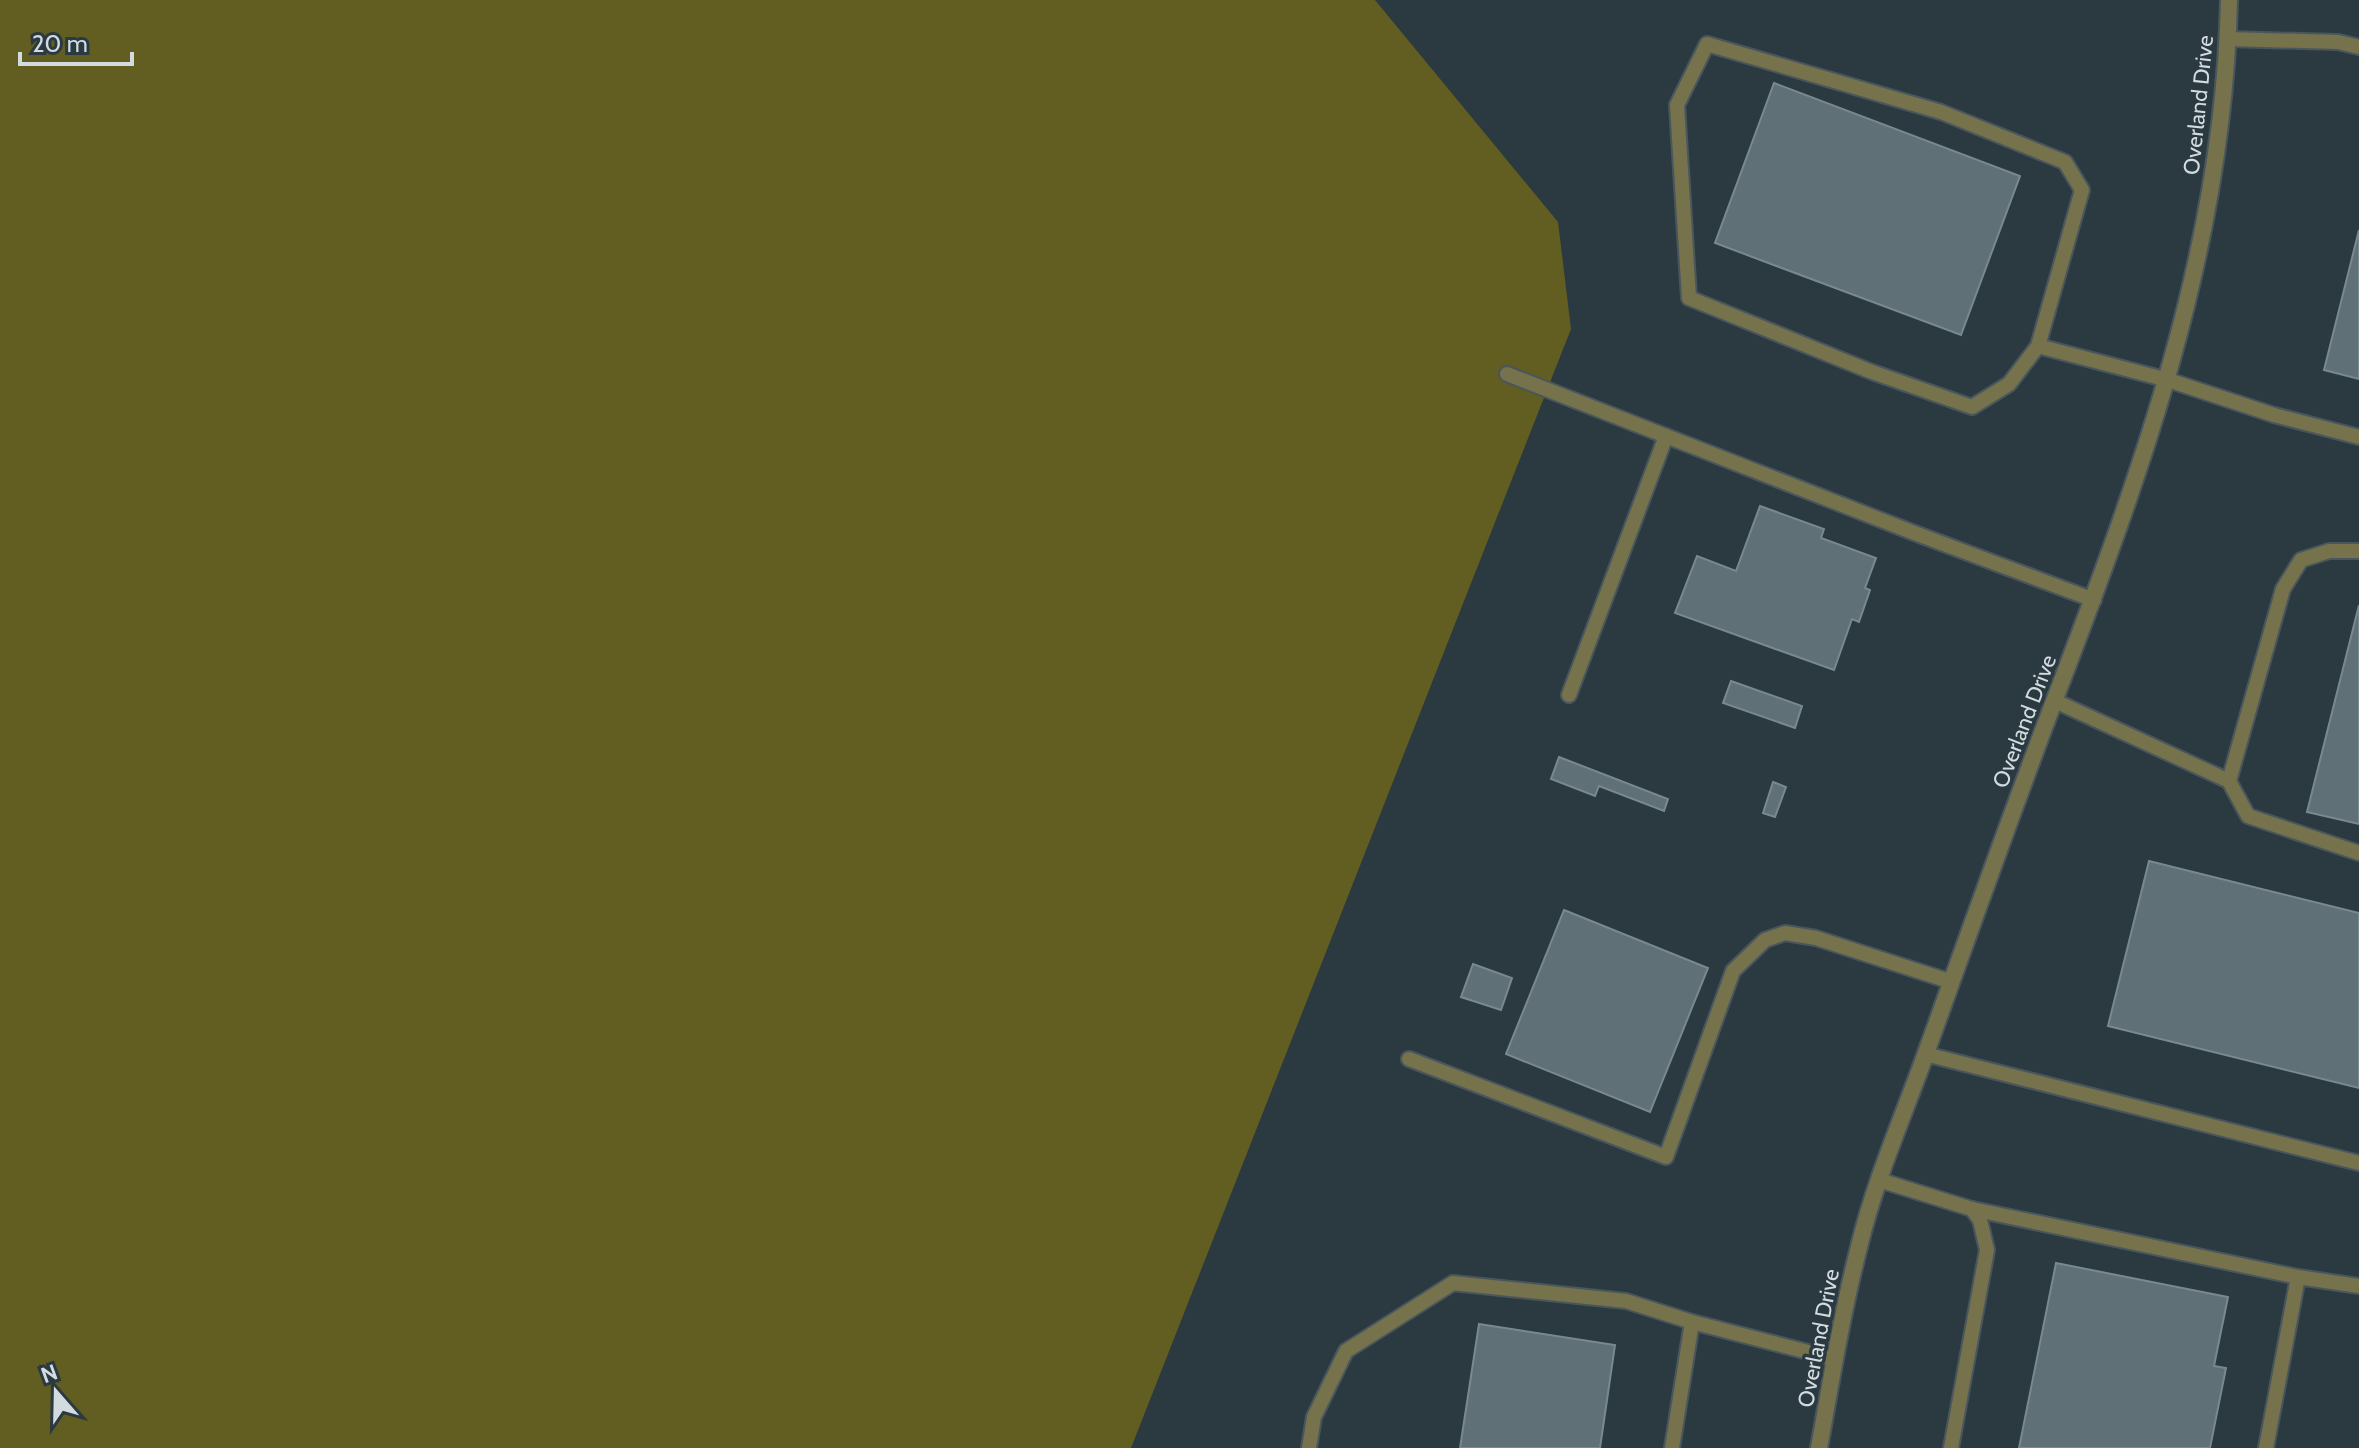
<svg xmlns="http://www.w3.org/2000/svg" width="2359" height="1448" font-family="Cabin,sans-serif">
  <rect width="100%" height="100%" fill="#2b3940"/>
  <polygon fill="#625d21" points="0,0 1375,0 1558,222 1571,329 1131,1448 0,1448"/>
  <g fill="#607077" stroke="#798991" stroke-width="2">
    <polygon points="1774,83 2020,176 1961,335 1715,243"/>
    <polygon points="2359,230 2359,379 2324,370"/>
    <polygon points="1760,506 1824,529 1821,538 1876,558 1865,588 1870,590 1859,622 1852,619 1834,670 1675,613 1697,556 1736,571"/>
    <polygon points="2359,605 2359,824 2307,812"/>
    <polygon points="1731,681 1802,706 1795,728 1723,703"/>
    <polygon points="1559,757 1668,799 1664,811 1599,786 1595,796 1551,779"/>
    <polygon points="1773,782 1786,787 1775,817 1763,813"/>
    <polygon points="2149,861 2359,913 2359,1088 2108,1026"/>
    <polygon points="1564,910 1708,968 1650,1112 1506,1054"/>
    <polygon points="1473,964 1512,978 1501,1010 1461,997"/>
    <polygon points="2056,1263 2228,1297 2214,1366 2226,1368 2210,1448 2019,1448"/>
    <polygon points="1479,1324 1615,1345 1600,1448 1460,1448"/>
  </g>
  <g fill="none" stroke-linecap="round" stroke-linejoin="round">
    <g stroke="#49565d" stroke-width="18">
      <g id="lane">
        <polyline points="2228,39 2338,42 2359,47"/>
        <polyline points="2038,346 2082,190 2065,162 1941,112 1707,44 1677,105 1689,298 1872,372 1972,407 2009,384 2038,346 2168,380 2274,415 2359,437"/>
        <polyline points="1507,374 1917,534 2094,600"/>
        <polyline points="1569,695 1666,436"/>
        <polyline points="2055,701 2229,781 2248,816 2359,853"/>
        <polyline points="2229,781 2283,589 2301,560 2329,551 2359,551"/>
        <polyline points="1925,1054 2359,1163"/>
        <polyline points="1409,1059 1666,1157 1733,971 1765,940 1785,933 1816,938 1949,981"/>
        <polyline points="1879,1180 1972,1209 1980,1220 1987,1250 1951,1448"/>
        <polyline points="1972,1209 2298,1277 2266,1448"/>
        <polyline points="2298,1277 2359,1286"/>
        <polyline points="1309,1448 1314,1417 1346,1351 1453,1283 1626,1301 1692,1322 1835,1359"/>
        <polyline points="1672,1448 1692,1322"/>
      </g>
    </g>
    <g stroke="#49565d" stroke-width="20">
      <path id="street" d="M1819,1448C1831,1381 1842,1313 1859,1247C1875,1180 1903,1117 1926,1053C1968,936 2009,820 2053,704C2141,474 2224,248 2229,0"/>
    </g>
    <use href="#lane" stroke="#75724c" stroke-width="14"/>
    <use href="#street" stroke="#75724c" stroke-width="16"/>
  </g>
  <g text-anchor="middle" stroke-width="7" stroke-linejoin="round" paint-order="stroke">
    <g font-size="22" fill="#d2dbdf" stroke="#2b3940">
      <text transform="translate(2198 105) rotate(-84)" y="8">Overland Drive</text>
      <text transform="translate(2024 721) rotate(-69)" y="8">Overland Drive</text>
      <text transform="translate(1818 1338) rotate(-79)" y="8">Overland Drive</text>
    </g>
  </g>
  <g transform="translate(56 1392) rotate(340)" stroke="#2b3940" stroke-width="6" paint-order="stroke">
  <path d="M0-6L14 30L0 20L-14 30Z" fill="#d2dbdf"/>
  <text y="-12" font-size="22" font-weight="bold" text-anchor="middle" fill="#d2dbdf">N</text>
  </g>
  <path d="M20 52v12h112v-12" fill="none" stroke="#d2dbdf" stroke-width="4"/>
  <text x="32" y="52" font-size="24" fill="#d2dbdf" stroke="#2b3940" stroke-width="6" paint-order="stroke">20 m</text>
</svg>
